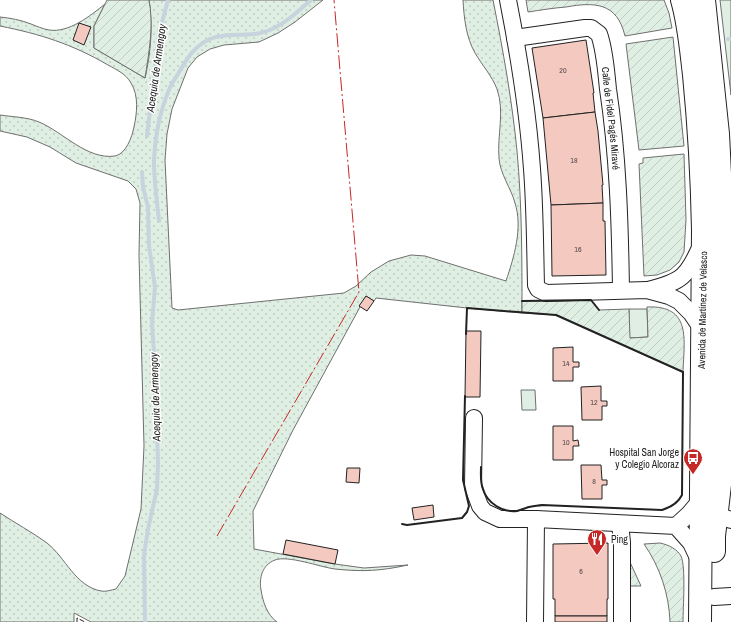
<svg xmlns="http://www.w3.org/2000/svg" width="731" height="622" font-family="'Archivo Narrow',sans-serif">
  <defs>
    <pattern id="grass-dots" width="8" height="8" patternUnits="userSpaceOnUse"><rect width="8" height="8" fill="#e0efe3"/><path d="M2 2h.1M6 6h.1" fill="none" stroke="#c0cdc2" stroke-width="1.8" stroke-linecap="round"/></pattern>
    <pattern id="garden-furrows" width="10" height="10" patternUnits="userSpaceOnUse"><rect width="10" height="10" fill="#e0efe3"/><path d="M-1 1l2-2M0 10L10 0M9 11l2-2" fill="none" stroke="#c0cdc2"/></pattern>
  </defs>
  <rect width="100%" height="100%" fill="#fff"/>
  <path fill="url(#grass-dots)" stroke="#6f6f6f" d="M149,0H323L295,22L278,33L259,42L224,45L210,49L197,57L188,68L172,109L167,134L165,160L172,308L178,310L344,293L356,286L371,272L389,261L411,255L425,256L506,281C514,257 523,228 515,203C511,188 500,174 499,158C497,135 505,112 497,89C492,76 482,65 475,53C466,37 464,18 463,0H493C503,50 512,100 517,151C522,205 522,259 522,313L467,308L376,298L374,301L366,296L293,430L253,511L254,549L335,564L364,568L408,565C380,571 363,572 335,569C320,567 288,555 275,560C262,565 259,578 261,590C263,602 267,615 277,622H91L74,613V622H0V513C15,523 32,532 47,543C66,558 75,586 101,591C106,592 111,590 116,589L125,576L141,509L144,446L139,255L140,203L136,189L128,181L76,163L50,147L27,137L0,131V115C13,117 27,117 39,122C63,132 87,160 115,156C126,154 132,137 134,127C137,113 139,96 131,83C126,74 117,70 108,65C72,44 40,34 0,26V17C10,18 21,20 31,24C36,26 43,29 49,30C69,33 90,16 105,4L94,26V48L145,78C151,52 153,26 149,0Z"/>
  <g fill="#e0efe3" stroke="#6f6f6f">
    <polygon points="720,0 731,0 731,95"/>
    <polygon points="629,309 647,309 648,337 629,338"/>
    <polygon points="521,390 535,390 536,410 522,410"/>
  </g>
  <g fill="url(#garden-furrows)" stroke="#6f6f6f">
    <path d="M107,0H149C154,26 149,52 145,78L94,48V26Z"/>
    <path d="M526,0H664L669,13L672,28L625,36C617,2 594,2 566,7C553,8 541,10 528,12Z"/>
    <polygon points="673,37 684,146 639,150 626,44"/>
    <polygon points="684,154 686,220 684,252 679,262 670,270 657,275 644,276 639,164 643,163 643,158"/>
    <path d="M591,300L599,310L629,309L630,338L648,337L647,307C692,305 684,340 683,372L557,315L522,313V301Z"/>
    <path d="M660,543C669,545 677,549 681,556C686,567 683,608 683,622H670C669,594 660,567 644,544Z"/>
    <polygon points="629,560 641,586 626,586"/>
  </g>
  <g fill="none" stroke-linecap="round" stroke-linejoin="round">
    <g stroke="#c7d3dd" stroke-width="4">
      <polyline points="728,39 731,39"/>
      <polyline points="147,136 159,34 168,0"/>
      <polyline points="142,172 143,187 148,207 149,246 155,287 152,323 155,367 158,463 157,489 148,529 144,555 145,622"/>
      <path d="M159,221C157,201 154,181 154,161C155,138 160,111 169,90C171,84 175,79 178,74C186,60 194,46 210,39C225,33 240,36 255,34C278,31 294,15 311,0"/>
    </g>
  </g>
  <g fill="#f3c9c0" stroke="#222">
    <polygon points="79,23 91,27 84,45 73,40"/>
    <polygon points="586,40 594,93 593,93 595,112 543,118 532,48"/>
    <polygon points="595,112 598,131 603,185 602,185 603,203 551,205 543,118"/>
    <polygon points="603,203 603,221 605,221 606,275 552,276 551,205"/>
    <polygon points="366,296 374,301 367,311 359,306"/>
    <polygon points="466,331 481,331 480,397 465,397"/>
    <polygon points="573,347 573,362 579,362 579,367 573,367 573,381 553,381 553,348"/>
    <polygon points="601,386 601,401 607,401 607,406 602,406 602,420 582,420 581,387"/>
    <polygon points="553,426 573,426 573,441 578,440 579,446 573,446 573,460 553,460"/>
    <polygon points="581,465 601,465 602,480 607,480 607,485 602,485 602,499 582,499"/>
    <polygon points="347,468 360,468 359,483 346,482"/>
    <polygon points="433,505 434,517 414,520 412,508"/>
    <polygon points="286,540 338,550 335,564 283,554"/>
    <polygon points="608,543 608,599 607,599 607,616 555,616 555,599 553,599 553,544"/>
    <rect x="555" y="616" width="52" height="6"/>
  </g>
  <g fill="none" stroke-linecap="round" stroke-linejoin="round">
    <g stroke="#222" stroke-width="18">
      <g id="minor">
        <path d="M508,0C519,56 528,112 532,169C535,208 535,246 536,285L538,289L546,293L647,290L669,296L679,301L691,313L702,329"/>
        <path id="s1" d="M515,38L585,28H591L599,34C605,51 606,71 608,89C618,155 620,223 621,290"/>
        <path d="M648,290C684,281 686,277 702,244"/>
        <polyline points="474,418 473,487 480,506 485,512 500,519 536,519"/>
        <polyline points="716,515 731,520"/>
        <polyline points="620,524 622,542 622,622"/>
        <polyline points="676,526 689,514 700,501"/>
        <polyline points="714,597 731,596"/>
        <polyline points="535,622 536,519 676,526 691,543 699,560"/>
      </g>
    </g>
    <g stroke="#222" stroke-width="24">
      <g id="highway">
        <path d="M682,0C689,24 691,50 694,75C699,126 702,178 703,230L700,622"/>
        <polyline points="704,0 718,134 722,214 721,476 714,536 714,551"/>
      </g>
    </g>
    <use href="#minor" stroke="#fff" stroke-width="16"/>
    <use href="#highway" stroke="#fff" stroke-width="22"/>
    <polyline stroke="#222" stroke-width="1" stroke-dasharray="5 2" stroke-linecap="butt" points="77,622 77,618 85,622"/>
    <g stroke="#222" stroke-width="2">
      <polyline points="522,301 591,300 599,310"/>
      <path d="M466,334L467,308L556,315L683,372L682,495C678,503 672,507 662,510L542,505C537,506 531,506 526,508C523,509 520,510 517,511C503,513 487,503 483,489C480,482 481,475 481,467"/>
      <polyline points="402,524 407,525 462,518 467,512 469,506 463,480 465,396"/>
    </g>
    <polyline stroke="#c62828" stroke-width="1" stroke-dasharray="14 3 2 3" stroke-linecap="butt" points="217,536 359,292 334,0"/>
  </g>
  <defs>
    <g id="bus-pin" transform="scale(1)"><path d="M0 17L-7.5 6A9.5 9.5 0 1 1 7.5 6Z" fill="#c62828" stroke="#fff"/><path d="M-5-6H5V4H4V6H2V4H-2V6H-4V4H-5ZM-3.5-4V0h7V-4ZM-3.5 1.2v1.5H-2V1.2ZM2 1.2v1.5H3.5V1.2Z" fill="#fff"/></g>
    <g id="restaurant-pin" transform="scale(1)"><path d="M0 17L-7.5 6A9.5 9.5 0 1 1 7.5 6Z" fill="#c62828" stroke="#fff"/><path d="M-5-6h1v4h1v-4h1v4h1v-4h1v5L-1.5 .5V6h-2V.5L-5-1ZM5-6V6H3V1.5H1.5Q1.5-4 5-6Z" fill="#fff"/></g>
  </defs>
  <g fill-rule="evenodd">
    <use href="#bus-pin" x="693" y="458"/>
    <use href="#restaurant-pin" x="597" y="539"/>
  </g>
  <g text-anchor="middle" stroke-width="3" stroke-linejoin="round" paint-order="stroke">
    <g font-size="8" fill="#564c4a">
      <text x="563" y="73">20</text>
      <text x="574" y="163">18</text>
      <text x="578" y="252">16</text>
      <text x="566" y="366">14</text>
      <text x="594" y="405">12</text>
      <text x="566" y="445">10</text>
      <text x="594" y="484">8</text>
      <text x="581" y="574">6</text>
    </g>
    <g font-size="10" fill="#222" stroke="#fff">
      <text dy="4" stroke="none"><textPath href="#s1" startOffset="172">Calle de Fidel Pagés Miravé</textPath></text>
      <text transform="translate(702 310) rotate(-89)" y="4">Avenida de Martínez de Velasco</text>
    </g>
    <g font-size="10" fill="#222" stroke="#fff" text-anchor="end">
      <text x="679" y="456">Hospital San Jorge<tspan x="679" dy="12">y Colegio Alcoraz</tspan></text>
      <text x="611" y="543" text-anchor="start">Ping</text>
    </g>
    <g font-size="11" font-style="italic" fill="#222" stroke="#fff">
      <text transform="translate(156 68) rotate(-82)" y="4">Acequia de Armengoy</text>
      <text transform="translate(155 397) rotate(-92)" y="4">Acequia de Armengoy</text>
    </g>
  </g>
</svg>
